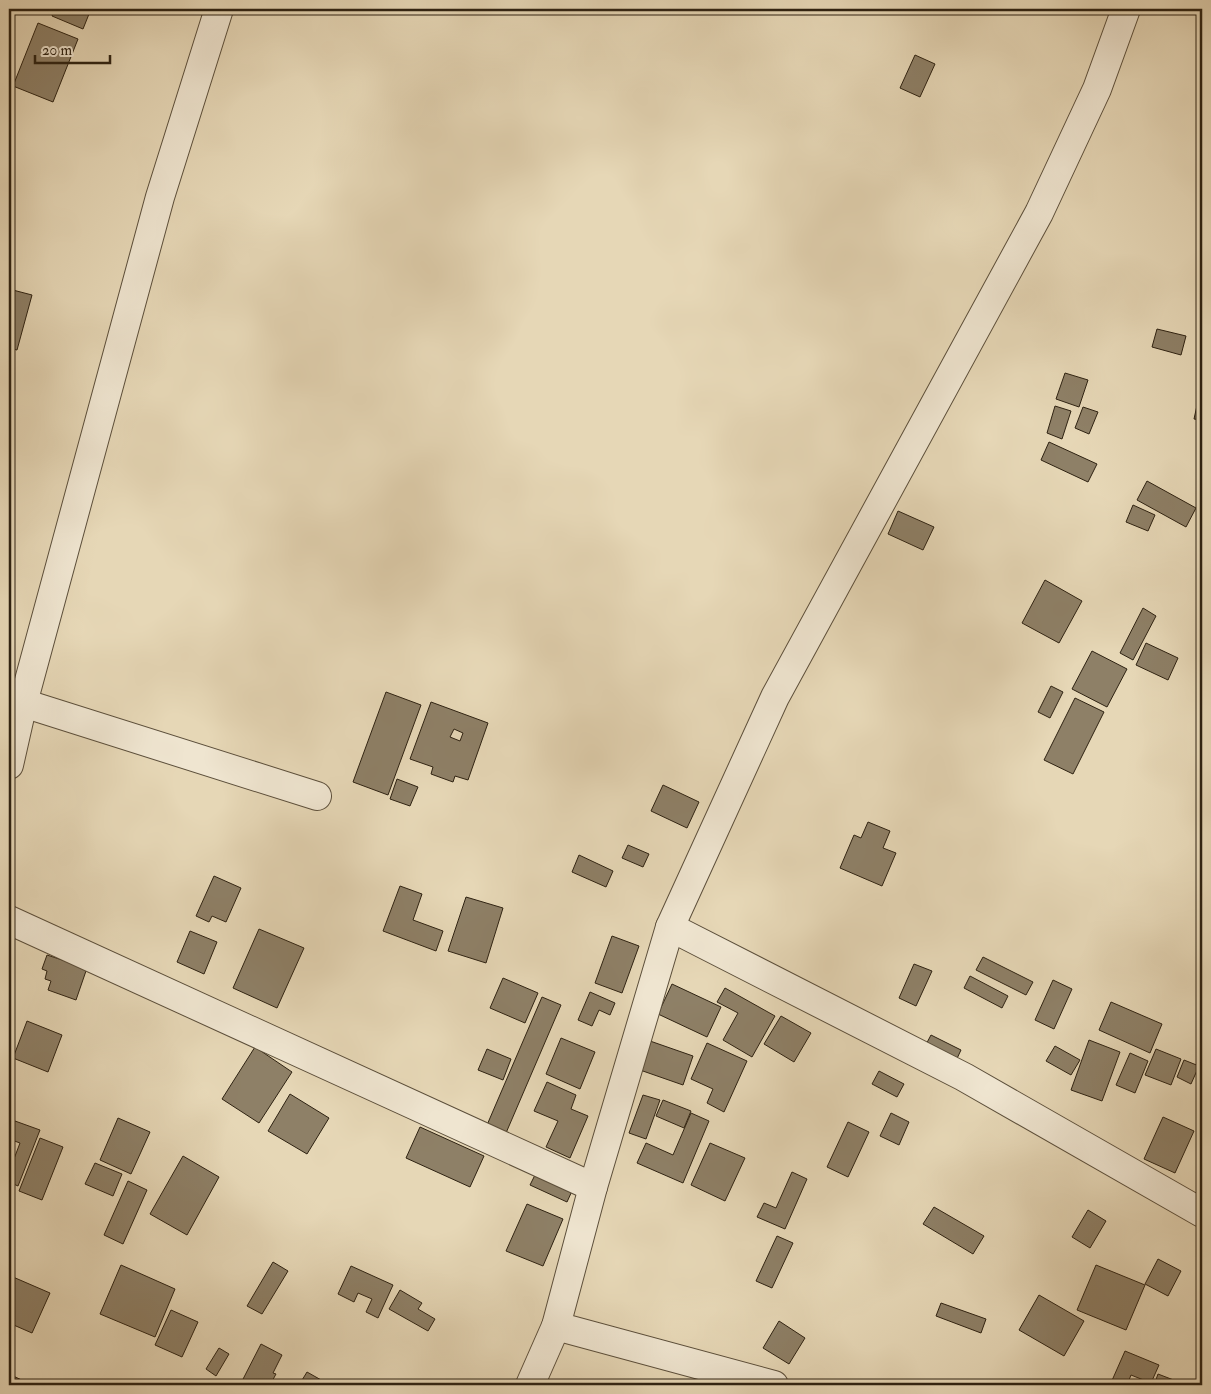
<svg xmlns="http://www.w3.org/2000/svg" width="1211" height="1394" font-family="'IM FELL Double Pica',serif">
  <rect width="100%" height="100%" fill="#e6d7b6"/>
  <filter id="stains"><feTurbulence type="fractalNoise" baseFrequency=".004" numOctaves="4"/><feColorMatrix values="0 0 0 0 .2 0 0 0 0 .09 0 0 0 0 .02 0 0 0 .5 -.17"/></filter>
  <radialGradient id="worn" r=".72"><stop offset=".6" stop-color="#630" stop-opacity="0"/><stop offset="1" stop-color="#630" stop-opacity=".3"/></radialGradient>
  <g fill="#8e8067" stroke="#2e2212" fill-rule="evenodd">
    <polygon points="55,9 91,9 83,29 52,16"/>
    <polygon points="38,23 78,39 53,102 13,86"/>
    <polygon points="915,55 935,64 920,97 900,88"/>
    <polygon points="9,289 32,295 17,350 9,348"/>
    <polygon points="1157,329 1186,336 1181,355 1152,347"/>
    <polygon points="1065,373 1088,380 1079,407 1056,399"/>
    <polygon points="1198,401 1202,402 1202,420 1194,419"/>
    <polygon points="1055,406 1071,411 1062,439 1047,433"/>
    <polygon points="1083,407 1098,412 1089,434 1075,428"/>
    <polygon points="1049,442 1097,464 1088,482 1041,460"/>
    <polygon points="1147,481 1196,508 1186,527 1137,500"/>
    <polygon points="1133,505 1155,515 1148,531 1126,522"/>
    <polygon points="898,511 934,527 923,550 888,534"/>
    <polygon points="1045,580 1082,601 1059,643 1022,623"/>
    <polygon points="1143,608 1156,616 1133,660 1120,653"/>
    <polygon points="1146,643 1178,658 1168,680 1136,665"/>
    <polygon points="1092,651 1127,669 1107,707 1072,689"/>
    <polygon points="1051,686 1063,692 1050,718 1038,712"/>
    <polygon points="386,692 421,705 388,795 353,782"/>
    <polygon points="1075,698 1104,712 1073,774 1044,760"/>
    <path d="M431,702L488,723L468,780L455,776L453,782L431,774L433,767L410,759ZM454,729L463,733L460,741L450,737Z"/>
    <polygon points="397,779 418,787 410,806 390,799"/>
    <polygon points="663,785 699,802 687,828 651,811"/>
    <polygon points="868,822 890,831 883,848 896,853 882,886 840,868 854,835 861,838"/>
    <polygon points="628,845 649,854 643,867 622,858"/>
    <polygon points="579,855 613,871 606,887 572,872"/>
    <polygon points="214,876 241,888 226,922 212,916 209,922 196,916"/>
    <polygon points="400,886 422,894 413,920 443,931 436,951 383,931"/>
    <polygon points="466,897 503,908 486,963 448,951"/>
    <polygon points="259,929 304,948 277,1008 233,988"/>
    <polygon points="190,931 217,942 204,974 177,962"/>
    <polygon points="612,936 639,946 622,993 595,983"/>
    <polygon points="47,955 87,968 76,1000 48,990 51,981 45,979 47,971 42,969"/>
    <polygon points="983,957 1033,982 1026,995 976,970"/>
    <polygon points="914,964 932,971 916,1006 899,998"/>
    <polygon points="970,976 1008,996 1002,1008 964,988"/>
    <polygon points="503,978 538,993 525,1023 490,1008"/>
    <polygon points="1053,980 1072,989 1054,1029 1035,1020"/>
    <polygon points="672,984 721,1007 707,1037 658,1014"/>
    <polygon points="725,988 775,1016 752,1057 723,1040 738,1013 717,1002"/>
    <polygon points="590,992 615,1003 610,1015 599,1010 592,1026 578,1020"/>
    <polygon points="542,997 561,1005 506,1133 487,1125"/>
    <polygon points="1111,1002 1162,1024 1150,1053 1099,1030"/>
    <polygon points="781,1016 811,1033 794,1062 764,1044"/>
    <polygon points="27,1021 62,1035 48,1072 13,1058"/>
    <polygon points="931,1035 961,1050 953,1067 922,1052"/>
    <polygon points="561,1038 595,1052 580,1089 546,1074"/>
    <polygon points="1089,1040 1120,1052 1102,1101 1071,1090"/>
    <polygon points="650,1041 693,1056 683,1085 640,1070"/>
    <polygon points="707,1043 747,1061 724,1112 707,1103 713,1089 691,1079"/>
    <polygon points="1055,1046 1080,1060 1071,1075 1046,1061"/>
    <polygon points="255,1047 292,1072 259,1123 222,1099"/>
    <polygon points="487,1049 511,1059 503,1080 478,1070"/>
    <polygon points="1156,1049 1181,1059 1171,1085 1145,1075"/>
    <polygon points="1130,1053 1148,1061 1135,1093 1116,1085"/>
    <polygon points="1184,1060 1199,1066 1191,1084 1177,1077"/>
    <polygon points="879,1071 904,1084 897,1097 872,1084"/>
    <polygon points="547,1082 576,1095 571,1109 588,1116 570,1158 546,1147 558,1121 534,1111"/>
    <polygon points="290,1094 329,1118 307,1154 268,1131"/>
    <polygon points="643,1095 660,1100 646,1139 629,1133"/>
    <polygon points="663,1100 691,1111 684,1128 656,1116"/>
    <polygon points="691,1113 709,1121 683,1183 637,1163 646,1143 673,1155"/>
    <polygon points="891,1113 909,1122 899,1145 880,1136"/>
    <polygon points="1163,1117 1194,1131 1175,1173 1144,1159"/>
    <polygon points="118,1118 150,1132 131,1174 100,1160"/>
    <polygon points="15,1121 40,1130 18,1186 9,1182 9,1172 20,1143 9,1139 9,1136"/>
    <polygon points="848,1122 869,1132 848,1177 827,1167"/>
    <polygon points="420,1127 484,1156 470,1187 406,1158"/>
    <polygon points="40,1138 63,1147 42,1200 19,1191"/>
    <polygon points="710,1143 745,1158 725,1201 691,1185"/>
    <polygon points="183,1156 219,1177 187,1235 150,1214"/>
    <polygon points="95,1163 122,1174 113,1196 85,1184"/>
    <polygon points="792,1172 807,1179 785,1229 757,1217 764,1203 776,1208"/>
    <polygon points="535,1175 572,1191 567,1202 530,1185"/>
    <polygon points="128,1181 147,1190 123,1244 104,1235"/>
    <polygon points="527,1204 563,1219 543,1266 506,1251"/>
    <polygon points="934,1207 984,1236 973,1254 923,1224"/>
    <polygon points="1088,1210 1106,1221 1090,1248 1072,1237"/>
    <polygon points="777,1236 793,1243 772,1288 756,1281"/>
    <polygon points="1158,1259 1181,1271 1168,1296 1145,1284"/>
    <polygon points="273,1262 288,1271 262,1314 247,1306"/>
    <polygon points="121,1265 175,1289 155,1337 100,1314"/>
    <polygon points="1096,1265 1145,1285 1126,1330 1077,1310"/>
    <polygon points="351,1266 393,1285 378,1318 366,1312 372,1299 358,1293 354,1302 338,1294"/>
    <polygon points="13,1277 50,1293 32,1333 9,1323 9,1288"/>
    <polygon points="400,1290 422,1303 418,1309 435,1319 428,1331 389,1309"/>
    <polygon points="1039,1295 1084,1321 1064,1356 1019,1330"/>
    <polygon points="941,1303 986,1319 981,1333 936,1316"/>
    <polygon points="171,1310 198,1322 182,1357 155,1345"/>
    <polygon points="779,1321 805,1338 789,1364 763,1348"/>
    <polygon points="261,1344 282,1355 273,1373 276,1374 270,1385 240,1385"/>
    <polygon points="219,1348 229,1354 216,1376 206,1369"/>
    <polygon points="1125,1351 1159,1365 1151,1383 1131,1375 1127,1385 1110,1385"/>
    <polygon points="307,1372 330,1385 299,1385"/>
    <polygon points="9,1374 30,1384 30,1385 9,1385"/>
    <polygon points="1158,1374 1184,1384 1154,1385"/>
  </g>
  <g fill="none" stroke-linecap="round" stroke-linejoin="round">
    <g stroke="#5c4f3b" stroke-width="30">
      <g id="minor">
        <polyline points="23,703 317,796"/>
        <polyline points="9,765 23,703 160,197 219,9"/>
        <polyline points="9,920 593,1187"/>
        <polyline points="670,927 964,1077 1202,1213"/>
        <polyline points="556,1326 774,1385"/>
        <polyline points="530,1385 556,1326 593,1187 670,927 775,697 1039,213 1097,89 1126,9"/>
      </g>
    </g>
    <use href="#minor" stroke="#efe5d0" stroke-width="28"/>
  </g>
  <rect width="1211" height="1394" fill="none" stroke="#e6d7b6" stroke-width="30"/>
  <rect x="10" y="10" width="1191" height="1374" fill="none" stroke="#2e2212" stroke-width="2.5"/>
  <rect x="15" y="15" width="1181" height="1364" fill="none" stroke="#2e2212"/>
  <path d="M35 55v8h75v-8" fill="none" stroke="#2e2212" stroke-width="2.5"/>
  <text x="42" y="55" font-size="15" fill="#2e2212" stroke="#efe5d0" stroke-width="4" paint-order="stroke">20 m</text>
  <rect width="100%" height="100%" filter="url(#stains)"/>
  <rect width="100%" height="100%" fill="url(#worn)"/>
</svg>
